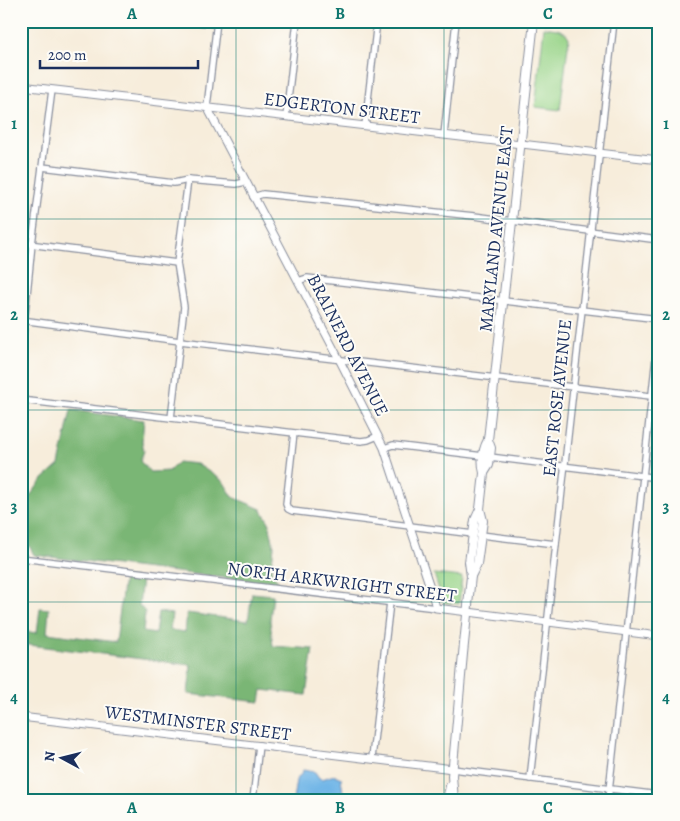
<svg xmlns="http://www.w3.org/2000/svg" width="680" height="821" font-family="Alegreya,serif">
  <rect width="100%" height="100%" fill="#fdfcf7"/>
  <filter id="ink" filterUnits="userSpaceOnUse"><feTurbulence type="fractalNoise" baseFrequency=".02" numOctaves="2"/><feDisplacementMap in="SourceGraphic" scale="10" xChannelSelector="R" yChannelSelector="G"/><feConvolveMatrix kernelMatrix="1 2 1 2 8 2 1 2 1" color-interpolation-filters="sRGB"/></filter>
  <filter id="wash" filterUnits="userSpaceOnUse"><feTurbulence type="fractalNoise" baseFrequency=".0096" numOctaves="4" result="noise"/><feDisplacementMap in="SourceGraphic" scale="20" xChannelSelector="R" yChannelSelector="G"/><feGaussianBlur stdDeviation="1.12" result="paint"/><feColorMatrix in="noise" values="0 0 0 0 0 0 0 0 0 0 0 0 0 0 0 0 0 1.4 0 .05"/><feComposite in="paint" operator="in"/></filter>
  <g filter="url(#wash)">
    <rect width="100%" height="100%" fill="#f7eddb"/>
    <g fill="#99d489" stroke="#5a8274">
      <path d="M544,27C553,29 565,28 569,38L560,110L535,107Z"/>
      <polygon points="434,574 462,577 459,604 447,603 443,602"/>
    </g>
    <g fill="#7ab675" stroke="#4a726a">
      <polygon points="71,410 144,420 142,441 144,451 140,461 150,472 169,471 178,462 197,464 223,481 233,497 261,509 269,522 274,546 271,571 279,583 259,582 34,555 23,534 21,529 21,512 26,501 42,480 59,465"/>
      <polygon points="124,577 142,579 139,605 145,612 143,632 155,634 158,612 172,614 170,630 185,632 187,613 248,621 252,593 273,595 270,620 273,646 313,649 306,695 262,690 260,702 188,694 191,665 21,644 21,631 37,633 40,608 49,609 47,633 116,642"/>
    </g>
    <path fill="#71b6e7" stroke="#4672a2" d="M303,770L315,772L319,778L322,779C330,777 333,773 341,778L344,800H293L296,780L302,773Z"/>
  </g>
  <g filter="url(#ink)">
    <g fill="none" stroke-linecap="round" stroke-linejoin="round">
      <g stroke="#898e9c" stroke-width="8">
        <g id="minor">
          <polyline points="188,21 216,24"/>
          <polyline points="207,107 217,21"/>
          <polyline points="286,117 297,21"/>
          <polyline points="365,126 377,21"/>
          <polyline points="444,135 456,21"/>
          <polyline points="42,167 174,183 188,180 236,184 246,182"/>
          <polyline points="253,197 263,194 474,216 659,240"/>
          <polyline points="21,243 177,263"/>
          <polyline points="298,281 307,278 659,319"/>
          <polyline points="21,320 180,341 659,397"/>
          <polyline points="21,355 32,244 52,90"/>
          <polyline points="21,400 361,441 368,440 378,436"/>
          <polyline points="171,418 184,307 177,263 188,180"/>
          <polyline points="294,433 286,504 288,509 292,511 473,534"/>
          <polyline points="384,448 393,445 483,456"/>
          <polyline points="490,457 659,478"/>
          <polyline points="481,535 556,544"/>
          <polyline points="21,558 436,608"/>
          <polyline points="372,758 390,602"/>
          <polyline points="453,769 659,795"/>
          <polyline points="530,779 614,21"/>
          <polyline points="253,800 259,745"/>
          <polyline points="608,800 659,329"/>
        </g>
      </g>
      <g stroke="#898e9c" stroke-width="9">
        <g id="tertiary">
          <polyline points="21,86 659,160"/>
          <polyline points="207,107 339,359 384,448 432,593 436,608 659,636"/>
          <polyline points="21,717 453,769"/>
        </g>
      </g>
      <g stroke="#898e9c" stroke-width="10">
        <g id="secondary">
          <path d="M484,473C481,461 482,451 488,440L534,21"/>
          <polyline points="471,576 477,564 481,535 483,521 480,509 484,473 489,465 491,448 488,440"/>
          <polyline points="447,800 450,786"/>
          <polyline points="454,800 452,776 463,654 471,576 469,562 475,520 480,509"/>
        </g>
      </g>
      <use href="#minor" stroke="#fff" stroke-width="5.5"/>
      <use href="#tertiary" stroke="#fff" stroke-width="7"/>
      <use href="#secondary" stroke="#fff" stroke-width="8"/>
    </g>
  </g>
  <path fill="none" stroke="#0f766e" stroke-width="1" stroke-opacity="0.55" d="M236,21V800M444,21V800M21,219H659M21,410H659M21,602H659"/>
  <g text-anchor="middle" stroke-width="4" stroke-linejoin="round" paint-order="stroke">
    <g font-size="18" fill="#1b2f5e" stroke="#fdfcf7">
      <text transform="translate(342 108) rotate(7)" y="6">EDGERTON STREET</text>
      <text transform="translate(496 229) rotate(-84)" y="6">MARYLAND AVENUE EAST</text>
      <text transform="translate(348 345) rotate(63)" y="6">BRAINERD AVENUE</text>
      <text transform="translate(557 398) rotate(-84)" y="6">EAST ROSE AVENUE</text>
      <text transform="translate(342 582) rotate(7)" y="6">NORTH ARKWRIGHT STREET</text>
      <text transform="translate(198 723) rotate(7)" y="6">WESTMINSTER STREET</text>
    </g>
  </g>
  <rect width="680" height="821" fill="none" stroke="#fdfcf7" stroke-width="55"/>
  <g transform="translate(62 758) rotate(277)" stroke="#fdfcf7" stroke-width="4" paint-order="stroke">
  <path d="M0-4L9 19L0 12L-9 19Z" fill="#1b2f5e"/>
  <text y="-8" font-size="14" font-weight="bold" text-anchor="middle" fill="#1b2f5e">N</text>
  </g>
  <path d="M40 60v8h158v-8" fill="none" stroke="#1b2f5e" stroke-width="2.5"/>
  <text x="48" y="60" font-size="15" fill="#1b2f5e" stroke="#fdfcf7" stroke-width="4" paint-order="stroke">200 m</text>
  <rect x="28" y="28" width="624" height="766" fill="none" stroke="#0f766e" stroke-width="2"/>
  <g font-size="16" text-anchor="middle" font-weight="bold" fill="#0f766e">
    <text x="132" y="19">A</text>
    <text x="340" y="19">B</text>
    <text x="548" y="19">C</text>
    <text x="14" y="129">1</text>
    <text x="666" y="129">1</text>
    <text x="14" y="320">2</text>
    <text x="666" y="320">2</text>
    <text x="14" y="512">3</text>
    <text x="666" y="512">3</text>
    <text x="14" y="703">4</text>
    <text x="666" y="703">4</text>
    <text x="132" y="813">A</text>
    <text x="340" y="813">B</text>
    <text x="548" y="813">C</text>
  </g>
</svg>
